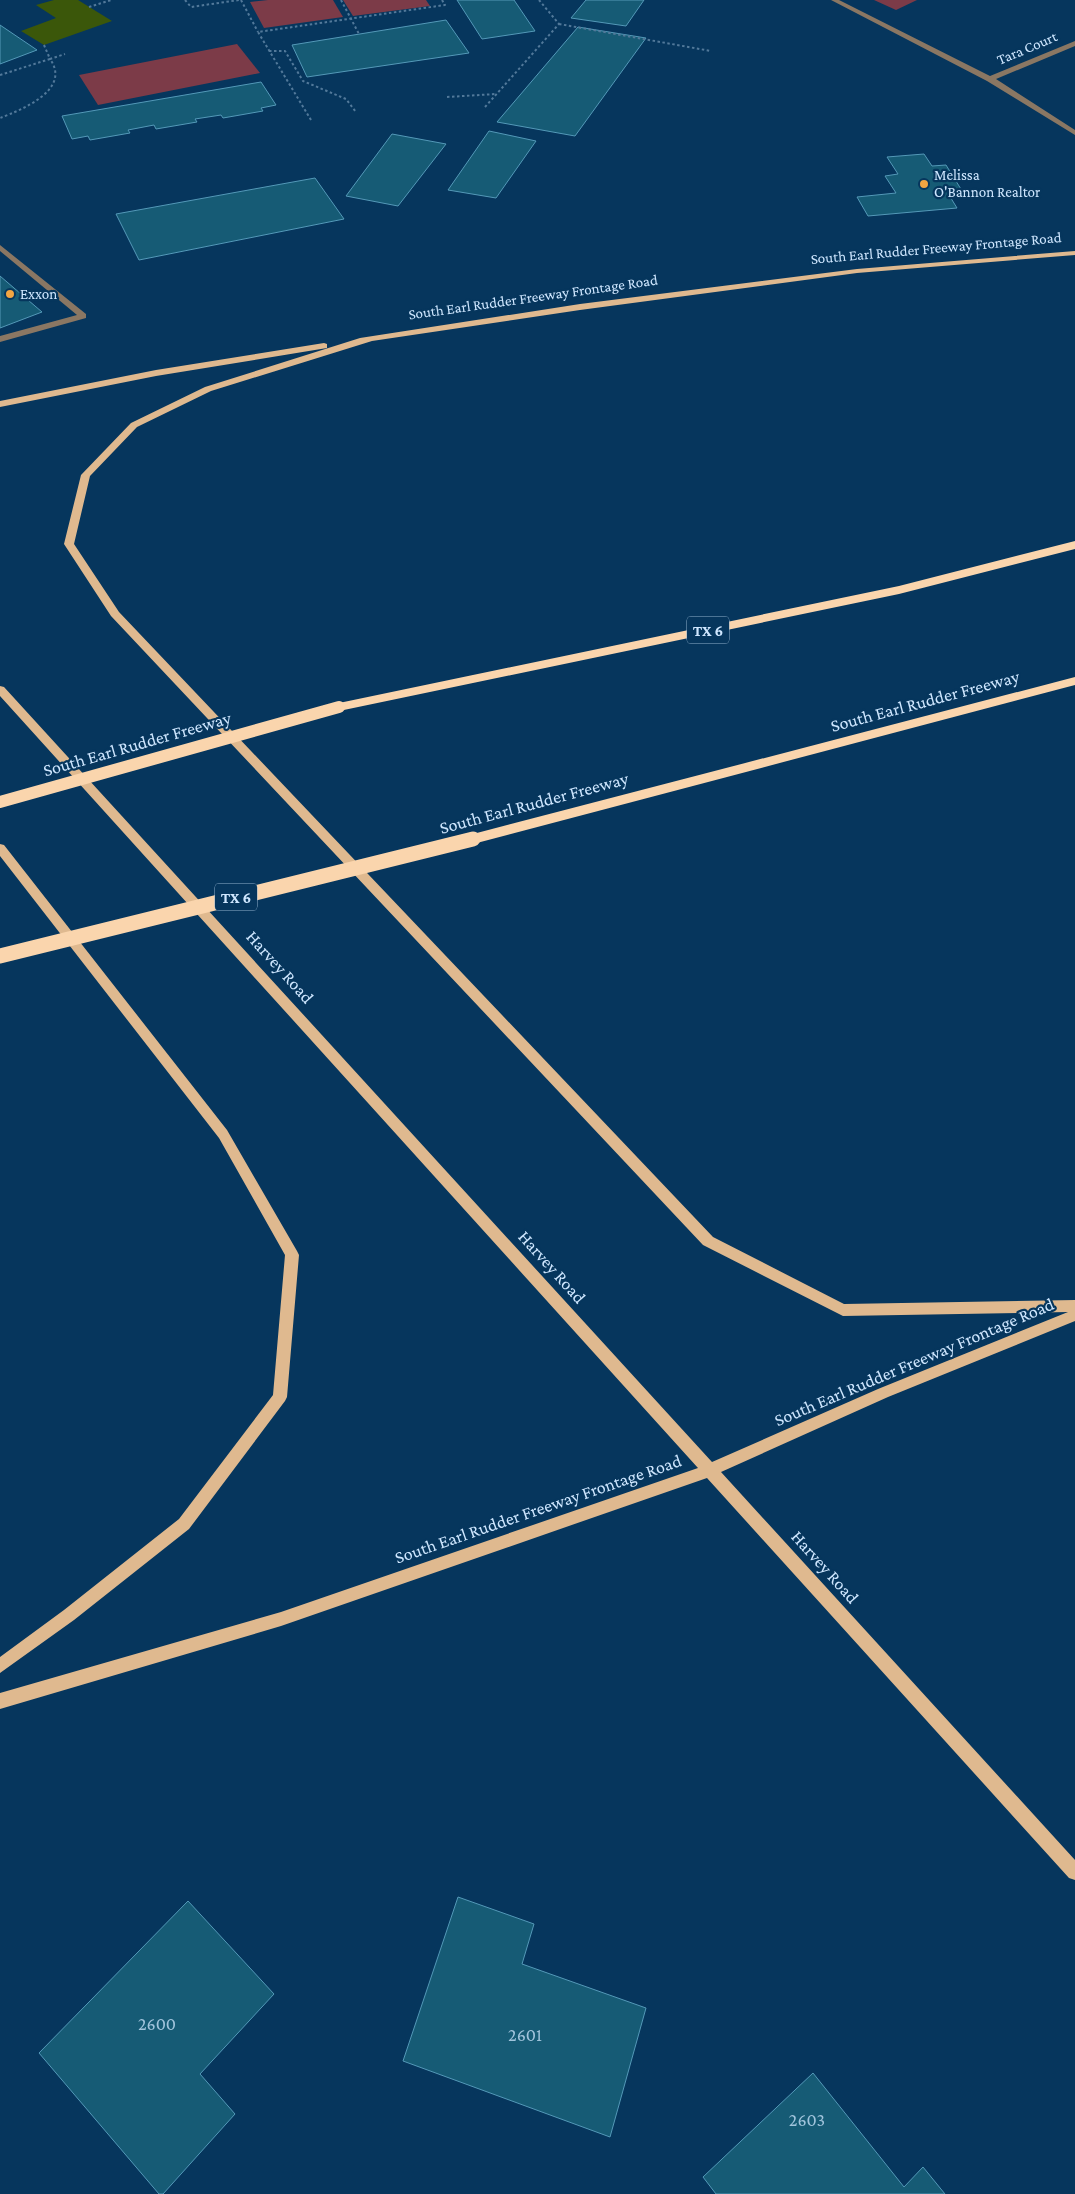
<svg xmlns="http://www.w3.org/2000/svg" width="1075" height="2194" font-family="'Crimson Pro',serif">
  <rect width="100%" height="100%" fill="#06365d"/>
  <g fill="#7c3b48">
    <polygon points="268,0 333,0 343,17 264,28 250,2"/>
    <polygon points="343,0 426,0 430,6 353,16"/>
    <polygon points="874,0 917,0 896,10"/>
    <polygon points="237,44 260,73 98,105 79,75"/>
  </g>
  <polygon fill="#3b570a" points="54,0 78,0 112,21 44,45 21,31 56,18 36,5"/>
  <g fill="#165b75" stroke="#5499b8">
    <polygon points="457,0 514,0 535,31 482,39"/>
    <polygon points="586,0 644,0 626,26 571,18"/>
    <polygon points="446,20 469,53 307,77 292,45"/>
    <polygon points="0,25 37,50 0,64"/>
    <polygon points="578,27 646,38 575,136 497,122"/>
    <polygon points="261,82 276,105 261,108 263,111 223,118 221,115 195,119 197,122 156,129 154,125 128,130 130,133 90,140 88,136 72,139 62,116"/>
    <polygon points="489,131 536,141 496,198 448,190"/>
    <polygon points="392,134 446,144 398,206 346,196"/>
    <polygon points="924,154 932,166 946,165 964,194 949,195 957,208 868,216 857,197 896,193 885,176 898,174 887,157"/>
    <polygon points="315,178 344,219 139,260 116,214"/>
    <polygon points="0,276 42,312 0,328"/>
    <polygon points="458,1897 534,1924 522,1964 646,2008 610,2137 403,2061"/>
    <polygon points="188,1901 274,1994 200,2074 235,2114 163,2194 159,2194 39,2053"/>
    <polygon points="813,2073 904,2187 923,2167 945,2194 716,2194 703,2177"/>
  </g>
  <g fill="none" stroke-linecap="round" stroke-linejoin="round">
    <g stroke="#52799a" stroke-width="2" stroke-dasharray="2.5 2.5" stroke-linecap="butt">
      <polyline points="185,0 191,7 239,0"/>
      <polyline points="241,0 258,32"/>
      <polyline points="341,0 359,34"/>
      <polyline points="89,7 111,0"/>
      <polyline points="559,24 711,51"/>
      <polyline points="44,45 50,59 65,54"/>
      <polyline points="269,51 285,51 303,81 346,99 356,112"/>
      <path d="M0,75L50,59C72,90 21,110 0,118"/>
      <polyline points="447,97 496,94"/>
      <polyline points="485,107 559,24 539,0"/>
      <polyline points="311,120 258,32 445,5 442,0"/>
    </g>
    <g fill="#8a7763" fill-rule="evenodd">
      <polygon points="831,0 839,0 990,76 1075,41 1075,46 996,79 1075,130 1075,135 987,81"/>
      <polygon points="0,245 86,314 86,318 0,342 0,336 77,315 0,251"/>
    </g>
    <g fill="#dfb98f" fill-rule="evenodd">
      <polygon points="1075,251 1075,255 857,273 580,310 372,341 211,391 137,427 90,476 74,544 119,612 713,1237 844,1304 1075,1300 1075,1321 888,1397 721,1472 1075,1860 1075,1880 1069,1878 707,1478 281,1626 0,1709 0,1693 281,1612 698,1468 0,696 0,686 4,687 712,1462 878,1389 1068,1312 843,1316 703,1245 111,616 64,544 81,475 131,423 205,387 360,338 580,304 857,269"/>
      <polygon points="324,343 327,344 327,348 156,376 0,407 0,401 156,370"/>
      <polygon points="0,844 4,845 227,1130 297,1251 299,1255 287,1397 285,1401 189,1529 74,1620 0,1673 0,1657 64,1610 179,1519 273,1395 285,1255 219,1138 0,856"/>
    </g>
    <g fill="#fad5ad" fill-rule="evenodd">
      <polygon points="1075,541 1075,549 899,594 339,711 333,707 339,703 899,586"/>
      <polygon points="1075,677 1075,685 473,844 468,842 466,839 468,836 473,834"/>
    </g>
    <g stroke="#fad5ad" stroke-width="12">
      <polyline points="0,802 339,707"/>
      <polyline points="469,840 473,839"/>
    </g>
    <polyline stroke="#fad5ad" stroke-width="15" points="0,956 473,839"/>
  </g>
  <g fill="#f2a542" stroke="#06365d" stroke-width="2">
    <circle cx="924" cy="184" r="5"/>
    <circle cx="10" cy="294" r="5"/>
  </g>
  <g text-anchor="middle" stroke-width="4.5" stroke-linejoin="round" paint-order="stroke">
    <g font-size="15" fill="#cfe7ff" stroke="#06365d">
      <text transform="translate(1027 48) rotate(-23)" y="5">Tara Court</text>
      <text transform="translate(936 248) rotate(-5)" y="5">South Earl Rudder Freeway Frontage Road</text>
      <text transform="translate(533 297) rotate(-8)" y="5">South Earl Rudder Freeway Frontage Road</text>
    </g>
    <g font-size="15" fill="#cfe7ff" stroke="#06365d" text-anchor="start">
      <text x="934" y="180">Melissa<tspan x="934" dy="17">O'Bannon Realtor</tspan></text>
      <text x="20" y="299">Exxon</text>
    </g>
    <g fill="#06365d" stroke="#93b2ce" stroke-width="1">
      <rect x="687" y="616.5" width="42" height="27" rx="4"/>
      <rect x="215" y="883.5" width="42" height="27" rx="4"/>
    </g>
    <g font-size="16" font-weight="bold" fill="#cfe7ff">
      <text x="708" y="636">TX 6</text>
      <text x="236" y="903">TX 6</text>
    </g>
    <g font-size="18" fill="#cfe7ff" stroke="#06365d">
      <text transform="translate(925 701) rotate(-15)" y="6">South Earl Rudder Freeway</text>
      <text transform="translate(137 744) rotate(-16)" y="6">South Earl Rudder Freeway</text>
      <text transform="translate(534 803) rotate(-15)" y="6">South Earl Rudder Freeway</text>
      <text transform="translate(280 967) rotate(48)" y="6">Harvey Road</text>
      <text transform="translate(552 1267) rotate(48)" y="6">Harvey Road</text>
      <text transform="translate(914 1362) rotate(-23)" y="6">South Earl Rudder Freeway Frontage Road</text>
      <text transform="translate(538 1509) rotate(-19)" y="6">South Earl Rudder Freeway Frontage Road</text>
      <text transform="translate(825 1567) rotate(48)" y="6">Harvey Road</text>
    </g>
    <g font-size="18" fill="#a1c4dc">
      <text x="157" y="2030">2600</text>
      <text x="525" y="2041">2601</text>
      <text x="807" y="2126">2603</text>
    </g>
  </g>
</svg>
